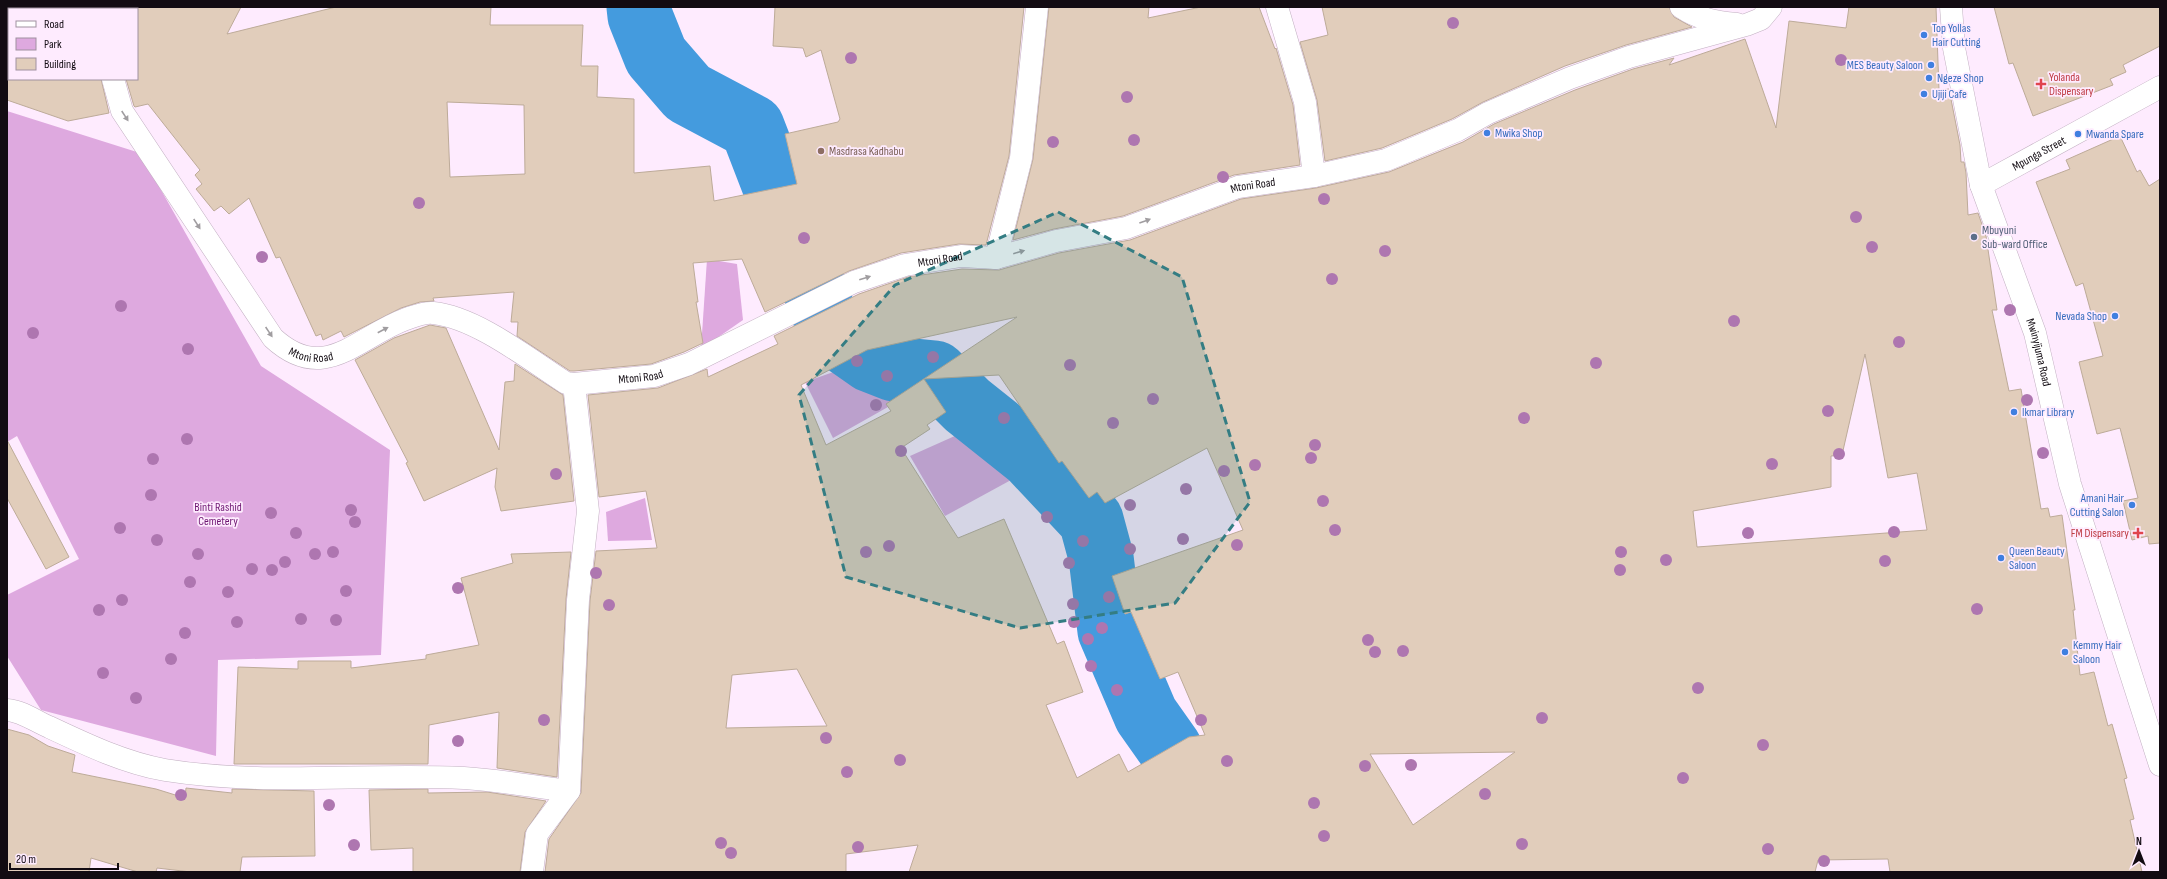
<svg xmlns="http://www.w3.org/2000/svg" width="2167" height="879" font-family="'Sofia Sans Condensed',sans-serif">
  <rect width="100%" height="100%" fill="#feebfe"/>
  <g fill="#dea9df">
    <polygon points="7,111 140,153 261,366 390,450 381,655 218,660 216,756 41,710 7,656 7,595 79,559 17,436 7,442"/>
    <polygon points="707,259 737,264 743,320 701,349"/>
    <polygon points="868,364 898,378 934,381 833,438 805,382 842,369"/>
    <polygon points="957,435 1011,480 945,516 910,456"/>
    <polygon points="645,498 652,540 608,541 606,512"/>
  </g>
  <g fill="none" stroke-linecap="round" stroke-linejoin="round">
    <polyline stroke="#449bde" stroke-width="65" points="639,7 640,16 656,56 688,93 752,127 831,332 871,360 894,369 935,373 967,405 1031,456 1091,520 1101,557 1110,631 1146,715 1170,749"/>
  </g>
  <g fill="#e1cdbb" stroke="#bdab99" fill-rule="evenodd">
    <path d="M137,7H241L227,34L336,7H491L490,25H583L581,66H598L597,97L634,99V173L710,166L714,201L797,184L785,134L838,122L840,119L821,50L806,57L803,48L773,46L775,7H1024L1009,156L986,245L959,244L901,253L849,271L765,312L742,259L693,263L698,302H696L703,343L684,352L651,364L574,371H570L517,336L518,322H511L514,292L433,298L434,301L420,302L401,308L344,337L341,331L323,340L321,334L316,336L280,257L276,258L249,198L229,214L221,206L214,211L196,189L202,184L195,175L200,170L148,104L135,107L134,106L126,79H137ZM447,102L524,105L525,174L450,177Z"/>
    <polygon points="1049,7 1149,7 1148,18 1201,7 1259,7 1275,49 1276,48 1293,105 1300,165 1234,175 1123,216 1054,229 1013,240 1033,159"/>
    <polygon points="1322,7 1669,7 1674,17 1692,27 1626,45 1565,66 1483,102 1452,119 1382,148 1325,161 1317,100 1300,42 1328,35"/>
    <path d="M1849,7H1936L1939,90L1949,89L1960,145L1961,162H1964L1966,173L1968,215L1978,213L1986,236L1997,310H1992L2009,391L2021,389L2041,509L2048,508L2050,517L2062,515L2075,610H2073L2080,675L2094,672L2108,726L2112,724L2127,778L2124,779L2134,819L2130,820L2142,872H1890L1888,859L1818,860L1815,872H909L918,845L846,854V872H545L549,839L581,793L590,601L596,551L657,548L646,491L599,497L588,395L658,388L707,369L708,377L778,344L774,336L859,294L908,277L962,269L999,270L1059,253L1130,240L1241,199L1316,188L1389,172L1463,142L1494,124L1575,90L1633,69L1674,58L1669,65L1745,39L1776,128L1789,21L1846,28ZM1017,317L886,404L891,411L826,445L801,385L867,350ZM1865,354L1888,478L1917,473L1927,530L1697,547L1693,511L1831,487V456L1842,455ZM999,375L1059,463L1062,461L1089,498L1097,492L1105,503L1207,448L1243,530L1112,576L1125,614L1131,612L1160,679L1178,672L1205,735L1189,737L1128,772L1119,754L1077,778L1046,705L1083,692L1064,641L1057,644L1004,519L958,538L901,448L930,429L927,425L946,412L924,379ZM797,669L827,726L726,728L732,675ZM1515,752L1413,825L1370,754Z"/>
    <polygon points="1994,7 2160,7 2160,46 2123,65 2126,72 2110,79 2113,85 2033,116 2013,63 2009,64"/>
    <polygon points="7,79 101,79 109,113 68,121 7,100"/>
    <polygon points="2120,136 2137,172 2140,170 2149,186 2160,179 2160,543 2149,544 2148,536 2132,540 2123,501 2138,498 2120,428 2097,434 2079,362 2103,356 2083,283 2076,286 2036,182 2070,169 2066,160"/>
    <polygon points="430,325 446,328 499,450 505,382 514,381 515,364 563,395 574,501 501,511 495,487 497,468 424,501 406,463 408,462 355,360 394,338"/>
    <polygon points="7,440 69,557 46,569 7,498"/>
    <polygon points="571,552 566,599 557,777 497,768 499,712 429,725 428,764 234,764 238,667 298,669 298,661 351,661 351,668 426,659 426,655 479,645 461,578 513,563 511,554"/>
    <polygon points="7,729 29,735 48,746 75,755 72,772 156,789 185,798 186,788 232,793 232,789 314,791 315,856 242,857 240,872 191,872 157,868 156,872 138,872 91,858 89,872 7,872"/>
    <polygon points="428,789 428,793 487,792 546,801 525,832 520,872 413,872 413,848 371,850 369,790"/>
  </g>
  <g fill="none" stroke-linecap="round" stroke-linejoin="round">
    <g stroke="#c2b0c2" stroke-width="23">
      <g id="minor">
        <polyline points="114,7 114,9"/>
        <polyline points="1277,7 1305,102 1314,176"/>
        <path d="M1681,7C1699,19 1715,22 1737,24"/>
        <path id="s1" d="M1951,7L1954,48L1981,185L2035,333L2070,484L2160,765"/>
        <path id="s2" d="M113,79L122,111L273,338C324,385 357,337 406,319C415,316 424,312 433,313C476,317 530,360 566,383L574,384L654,376L689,364L854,282L905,265L961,256L996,258L1056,241L1126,228L1238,187L1314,176L1386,160L1458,130L1488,113L1570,78L1629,57L1746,25L1761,19L1771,7"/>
        <path id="s3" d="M1981,185L2160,87"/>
        <polyline points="996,258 1021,158 1037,7"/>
        <path d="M7,710C22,711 35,721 49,727C85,744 125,763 165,770C264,786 364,773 464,778C499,780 535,787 569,791"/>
        <polyline points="532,872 537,834 569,791 578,600 588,511 574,384"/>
      </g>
    </g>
    <use href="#minor" stroke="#fff" stroke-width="22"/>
  </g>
  <g fill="#ae76b0">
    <circle cx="1453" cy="23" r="6"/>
    <circle cx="851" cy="58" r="6"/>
    <circle cx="1841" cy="60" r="6"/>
    <circle cx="1127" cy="97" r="6"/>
    <circle cx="1134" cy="140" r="6"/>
    <circle cx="1053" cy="142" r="6"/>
    <circle cx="1223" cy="177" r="6"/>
    <circle cx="1324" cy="199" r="6"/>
    <circle cx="419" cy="203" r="6"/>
    <circle cx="1856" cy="217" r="6"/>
    <circle cx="804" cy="238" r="6"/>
    <circle cx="1872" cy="247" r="6"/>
    <circle cx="1385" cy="251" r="6"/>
    <circle cx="262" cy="257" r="6"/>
    <circle cx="1332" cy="279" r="6"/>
    <circle cx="121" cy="306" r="6"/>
    <circle cx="2010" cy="310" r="6"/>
    <circle cx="1734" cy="321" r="6"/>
    <circle cx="33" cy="333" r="6"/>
    <circle cx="1899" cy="342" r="6"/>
    <circle cx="188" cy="349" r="6"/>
    <circle cx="933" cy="357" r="6"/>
    <circle cx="857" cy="361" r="6"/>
    <circle cx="1596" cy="363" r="6"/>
    <circle cx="1070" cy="365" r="6"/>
    <circle cx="887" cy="376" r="6"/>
    <circle cx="1153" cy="399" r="6"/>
    <circle cx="2027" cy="400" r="6"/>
    <circle cx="876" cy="405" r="6"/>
    <circle cx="1828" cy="411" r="6"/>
    <circle cx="1004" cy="418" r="6"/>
    <circle cx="1524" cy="418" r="6"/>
    <circle cx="1113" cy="423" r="6"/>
    <circle cx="187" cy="439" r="6"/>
    <circle cx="1315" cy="445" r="6"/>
    <circle cx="901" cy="451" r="6"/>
    <circle cx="2043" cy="453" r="6"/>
    <circle cx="1839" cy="454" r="6"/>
    <circle cx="1311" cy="458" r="6"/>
    <circle cx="153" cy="459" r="6"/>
    <circle cx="1772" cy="464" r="6"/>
    <circle cx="1255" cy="465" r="6"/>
    <circle cx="1224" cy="471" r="6"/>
    <circle cx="556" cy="474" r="6"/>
    <circle cx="1186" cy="489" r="6"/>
    <circle cx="151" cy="495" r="6"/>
    <circle cx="1323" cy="501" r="6"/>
    <circle cx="1130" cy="505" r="6"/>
    <circle cx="351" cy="510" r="6"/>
    <circle cx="271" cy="513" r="6"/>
    <circle cx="1047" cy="517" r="6"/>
    <circle cx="355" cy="522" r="6"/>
    <circle cx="120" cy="528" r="6"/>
    <circle cx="1335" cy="530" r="6"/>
    <circle cx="1894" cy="532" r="6"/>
    <circle cx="296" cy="533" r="6"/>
    <circle cx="1748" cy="533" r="6"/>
    <circle cx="1183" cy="539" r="6"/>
    <circle cx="157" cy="540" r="6"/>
    <circle cx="1083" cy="541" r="6"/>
    <circle cx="1237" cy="545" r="6"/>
    <circle cx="889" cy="546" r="6"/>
    <circle cx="1130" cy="549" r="6"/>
    <circle cx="333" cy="552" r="6"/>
    <circle cx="866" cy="552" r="6"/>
    <circle cx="1621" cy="552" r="6"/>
    <circle cx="198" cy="554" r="6"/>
    <circle cx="315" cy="554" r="6"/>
    <circle cx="1666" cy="560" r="6"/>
    <circle cx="1885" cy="561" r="6"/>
    <circle cx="285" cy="562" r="6"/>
    <circle cx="1069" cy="563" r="6"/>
    <circle cx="252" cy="569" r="6"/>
    <circle cx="272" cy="570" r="6"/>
    <circle cx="1620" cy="570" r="6"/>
    <circle cx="596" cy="573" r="6"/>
    <circle cx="190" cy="582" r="6"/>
    <circle cx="458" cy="588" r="6"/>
    <circle cx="346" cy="591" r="6"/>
    <circle cx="228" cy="592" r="6"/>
    <circle cx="1109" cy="597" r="6"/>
    <circle cx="122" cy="600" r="6"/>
    <circle cx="1073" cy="604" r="6"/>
    <circle cx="609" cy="605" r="6"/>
    <circle cx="1977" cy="609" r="6"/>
    <circle cx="99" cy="610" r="6"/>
    <circle cx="301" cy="619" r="6"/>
    <circle cx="336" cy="620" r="6"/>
    <circle cx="237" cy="622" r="6"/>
    <circle cx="1074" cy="622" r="6"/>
    <circle cx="1102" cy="628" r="6"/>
    <circle cx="185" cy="633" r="6"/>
    <circle cx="1088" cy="639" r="6"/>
    <circle cx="1368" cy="640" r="6"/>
    <circle cx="1403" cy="651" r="6"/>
    <circle cx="1375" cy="652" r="6"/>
    <circle cx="171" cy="659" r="6"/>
    <circle cx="1091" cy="666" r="6"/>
    <circle cx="103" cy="673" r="6"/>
    <circle cx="1698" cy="688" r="6"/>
    <circle cx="1117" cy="690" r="6"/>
    <circle cx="136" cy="698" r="6"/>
    <circle cx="1542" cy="718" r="6"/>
    <circle cx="544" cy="720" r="6"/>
    <circle cx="1201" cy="720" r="6"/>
    <circle cx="826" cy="738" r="6"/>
    <circle cx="458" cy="741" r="6"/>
    <circle cx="1763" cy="745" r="6"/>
    <circle cx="900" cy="760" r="6"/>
    <circle cx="1227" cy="761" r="6"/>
    <circle cx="1411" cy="765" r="6"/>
    <circle cx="1365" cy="766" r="6"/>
    <circle cx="847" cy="772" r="6"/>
    <circle cx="1683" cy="778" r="6"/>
    <circle cx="1485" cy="794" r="6"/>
    <circle cx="181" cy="795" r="6"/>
    <circle cx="1314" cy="803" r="6"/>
    <circle cx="329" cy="805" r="6"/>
    <circle cx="1324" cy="836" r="6"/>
    <circle cx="721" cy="843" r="6"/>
    <circle cx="1522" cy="844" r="6"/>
    <circle cx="354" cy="845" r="6"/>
    <circle cx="858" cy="847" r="6"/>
    <circle cx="1768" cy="849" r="6"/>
    <circle cx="731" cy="853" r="6"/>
    <circle cx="1824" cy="861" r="6"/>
  </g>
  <defs><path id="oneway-solid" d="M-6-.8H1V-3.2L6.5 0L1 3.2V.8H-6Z"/></defs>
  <g fill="#a09da0">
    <use href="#oneway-solid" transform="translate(125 116) rotate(57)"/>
    <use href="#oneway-solid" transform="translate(1145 221) rotate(-20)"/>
    <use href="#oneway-solid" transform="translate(197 224) rotate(57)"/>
    <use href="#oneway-solid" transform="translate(1019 252) rotate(-16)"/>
    <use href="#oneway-solid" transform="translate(865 278) rotate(-17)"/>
    <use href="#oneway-solid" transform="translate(383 330) rotate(-28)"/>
    <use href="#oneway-solid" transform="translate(269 332) rotate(56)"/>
  </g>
  <path fill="#347d83" fill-opacity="0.2" stroke="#347d83" stroke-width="3" stroke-dasharray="8 5" stroke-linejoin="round" d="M1058,212L1182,277L1250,502L1175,603L1020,628L846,577L799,395L895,285Z"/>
  <g fill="#3f7fe0" stroke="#feebfe" stroke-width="1.5">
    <circle cx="1924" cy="35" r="4"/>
    <circle cx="1931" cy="65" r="4"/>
    <circle cx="1929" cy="78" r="4"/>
    <circle cx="1924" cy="94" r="4"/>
    <circle cx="1487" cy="133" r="4"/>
    <circle cx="2078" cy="134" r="4"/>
    <circle cx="2115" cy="316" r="4"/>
    <circle cx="2014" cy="412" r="4"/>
    <circle cx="2132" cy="505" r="4"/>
    <circle cx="2001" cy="558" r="4"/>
    <circle cx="2065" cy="652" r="4"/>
  </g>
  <g fill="#e0444e" stroke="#feebfe" stroke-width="1.5">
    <path d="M2039 78h4v4h4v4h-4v4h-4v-4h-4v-4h4z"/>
    <path d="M2136 527h4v4h4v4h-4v4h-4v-4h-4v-4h4z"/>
  </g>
  <circle fill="#8d6e63" stroke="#feebfe" stroke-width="1.5" cx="821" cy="151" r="4"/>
  <circle fill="#5c6f8a" stroke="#feebfe" stroke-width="1.5" cx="1974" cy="237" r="4"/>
  <g text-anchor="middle" stroke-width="3.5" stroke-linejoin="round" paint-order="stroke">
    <g font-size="12" fill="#366cbe" stroke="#feebfe" text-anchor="start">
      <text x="1932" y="32">Top Yollas<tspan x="1932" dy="14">Hair Cutting</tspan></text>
      <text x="1923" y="69" text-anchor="end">MES Beauty Saloon</text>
      <text x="1937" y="82">Ngeze Shop</text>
      <text x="1932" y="98">Ujiji Cafe</text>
      <text x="1495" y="137">Mwika Shop</text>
      <text x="2086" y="138">Mwanda Spare</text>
      <text x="2107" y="320" text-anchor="end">Nevada Shop</text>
      <text x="2022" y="416">Ikmar Library</text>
      <text x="2124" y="502" text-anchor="end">Amani Hair<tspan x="2124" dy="14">Cutting Salon</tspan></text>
      <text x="2009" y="555">Queen Beauty<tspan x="2009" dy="14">Saloon</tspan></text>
      <text x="2073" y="649">Kemmy Hair<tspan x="2073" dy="14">Saloon</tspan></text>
    </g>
    <g font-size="12" fill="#be3a42" stroke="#feebfe" text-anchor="start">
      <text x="2049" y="81">Yolanda<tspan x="2049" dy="14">Dispensary</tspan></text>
      <text x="2129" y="537" text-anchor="end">FM Dispensary</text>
    </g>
    <g font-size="12" fill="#785e54" stroke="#feebfe" text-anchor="start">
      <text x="829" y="155">Masdrasa Kadhabu</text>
    </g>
    <g font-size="12" fill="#120b12" stroke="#feebfe">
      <text dy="4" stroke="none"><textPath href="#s3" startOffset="66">Mpunga Street</textPath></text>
      <text dy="4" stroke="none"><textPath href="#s2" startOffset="1356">Mtoni Road</textPath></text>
      <text dy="4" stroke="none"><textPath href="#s2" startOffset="1032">Mtoni Road</textPath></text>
      <text dy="4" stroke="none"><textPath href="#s2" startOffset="349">Mtoni Road</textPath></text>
      <text dy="4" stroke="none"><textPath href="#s1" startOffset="358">Mwinyijuma Road</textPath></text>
      <text dy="4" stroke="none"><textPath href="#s2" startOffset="708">Mtoni Road</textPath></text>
    </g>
    <g font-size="12" fill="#4e5e75" stroke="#feebfe" text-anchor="start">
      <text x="1982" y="234">Mbuyuni<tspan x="1982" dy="14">Sub-ward Office</tspan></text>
    </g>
    <g font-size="12" fill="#6d1671" stroke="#feebfe">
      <text x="218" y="511">Binti Rashid<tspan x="218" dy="14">Cemetery</tspan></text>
    </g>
  </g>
  <rect width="2167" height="879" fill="none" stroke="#120b12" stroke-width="16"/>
  <rect x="8" y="8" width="130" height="72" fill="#feebfe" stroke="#a091a0"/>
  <rect x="16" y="21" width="20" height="6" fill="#ffffff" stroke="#a091a0"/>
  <text x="44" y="28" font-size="12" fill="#120b12">Road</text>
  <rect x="16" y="38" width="20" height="12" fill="#dea9df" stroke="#a091a0"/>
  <text x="44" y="48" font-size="12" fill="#120b12">Park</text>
  <rect x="16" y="58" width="20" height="12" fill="#e1cdbb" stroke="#a091a0"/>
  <text x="44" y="68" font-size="12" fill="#120b12">Building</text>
  <g transform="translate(2139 851)" stroke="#feebfe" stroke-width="3" paint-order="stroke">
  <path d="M0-3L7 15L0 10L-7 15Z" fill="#120b12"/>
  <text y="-6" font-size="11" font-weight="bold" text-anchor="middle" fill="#120b12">N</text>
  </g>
  <path d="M10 863v6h108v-6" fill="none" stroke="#120b12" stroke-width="2"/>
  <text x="16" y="863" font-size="12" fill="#120b12" stroke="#feebfe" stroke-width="3" paint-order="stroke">20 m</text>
</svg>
